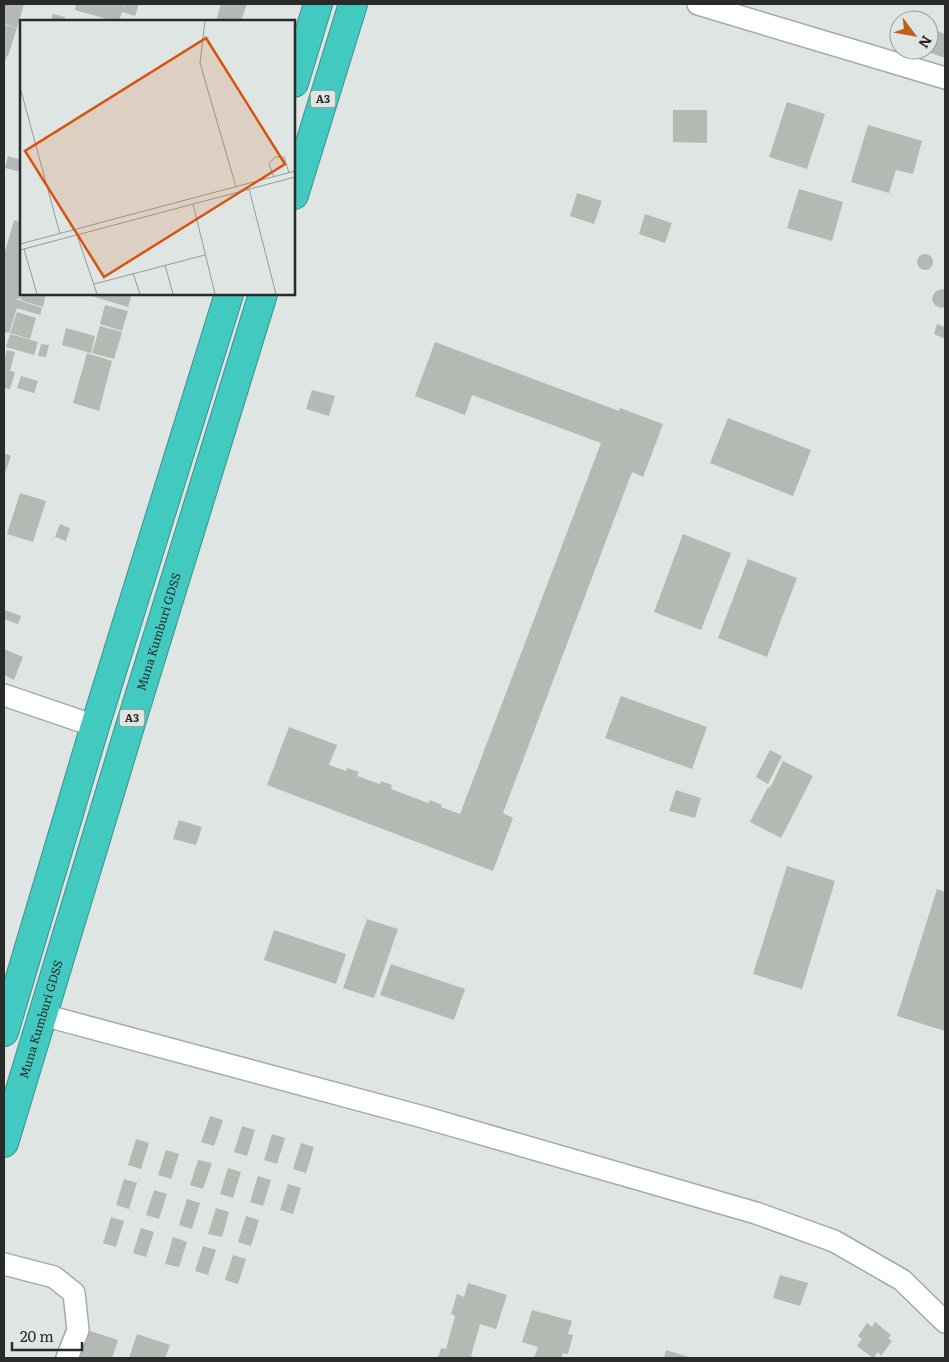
<svg xmlns="http://www.w3.org/2000/svg" width="949" height="1362" font-family="Literata,serif">
  <rect width="100%" height="100%" fill="#dee5e2"/>
  <g fill="#b4b9b3">
    <polygon points="4,4 24,4 17,28 4,24"/>
    <polygon points="76,4 124,4 124,9 125,4 139,4 135,16 122,12 119,21 114,21 75,10"/>
    <polygon points="221,4 247,4 241,21 216,21"/>
    <polygon points="53,14 65,17 64,21 51,21"/>
    <polygon points="4,25 17,28 8,56 7,56 4,64"/>
    <polygon points="929,28 945,34 945,58 923,50 929,50"/>
    <polygon points="787,102 825,114 807,169 769,157"/>
    <polygon points="673,110 707,110 707,143 673,142"/>
    <polygon points="868,125 922,141 913,174 896,170 889,193 851,182"/>
    <polygon points="8,156 21,160 21,172 5,168"/>
    <polygon points="799,189 843,202 832,241 787,228"/>
    <polygon points="577,193 602,201 594,224 570,216"/>
    <polygon points="645,214 672,223 665,243 639,234"/>
    <polygon points="14,220 21,222 21,293 19,299 15,299 42,308 40,315 17,308 9,333 4,332 4,255"/>
    <circle cx="925" cy="262" r="8"/>
    <polygon points="942,289 945,290 945,307 941,308 936,306 932,301 933,295 936,291"/>
    <polygon points="22,294 46,294 43,307 20,300"/>
    <polygon points="85,294 132,294 128,307"/>
    <polygon points="105,305 128,311 122,331 100,324"/>
    <polygon points="17,312 36,318 30,339 10,333"/>
    <polygon points="937,324 945,327 945,339 934,334"/>
    <polygon points="100,326 122,332 114,359 92,353"/>
    <polygon points="66,328 95,336 91,353 62,345"/>
    <polygon points="10,334 38,342 34,355 6,347"/>
    <polygon points="435,342 619,411 620,408 663,424 643,477 632,472 503,813 513,818 493,871 267,785 289,727 337,745 329,765 346,771 347,768 359,772 357,776 380,784 381,781 392,785 391,789 428,803 430,800 442,805 441,807 460,814 601,443 472,395 465,415 415,396"/>
    <polygon points="41,344 49,345 46,357 38,356"/>
    <polygon points="7,350 15,352 10,371 15,372 10,389 4,388 4,361"/>
    <polygon points="87,353 112,361 99,411 73,403"/>
    <polygon points="21,376 38,381 34,393 17,388"/>
    <polygon points="312,390 335,396 329,416 306,409"/>
    <polygon points="728,418 811,450 793,496 710,463"/>
    <polygon points="4,453 11,456 4,476"/>
    <polygon points="20,493 46,501 33,542 7,534"/>
    <polygon points="60,524 70,528 66,541 55,537"/>
    <polygon points="683,534 731,553 701,630 654,612"/>
    <polygon points="748,559 797,578 767,657 718,638"/>
    <polygon points="5,610 21,616 18,624 4,619"/>
    <polygon points="4,649 23,657 14,680 4,675"/>
    <polygon points="621,696 707,727 692,769 605,738"/>
    <polygon points="770,750 782,756 768,784 756,777"/>
    <polygon points="783,761 813,776 781,838 750,822 768,787 770,788"/>
    <polygon points="676,790 701,798 695,818 669,811"/>
    <polygon points="179,820 202,827 196,845 173,839"/>
    <polygon points="787,866 835,881 802,989 753,974"/>
    <polygon points="937,889 945,892 945,1031 897,1016"/>
    <polygon points="367,919 398,929 374,998 343,988"/>
    <polygon points="274,930 346,954 336,984 264,960"/>
    <polygon points="391,964 465,989 454,1020 380,995"/>
    <polygon points="210,1116 223,1120 214,1146 201,1142"/>
    <polygon points="242,1126 255,1130 247,1156 234,1152"/>
    <polygon points="272,1134 285,1138 277,1164 264,1160"/>
    <polygon points="136,1139 149,1143 141,1169 128,1165"/>
    <polygon points="301,1143 314,1147 306,1173 293,1169"/>
    <polygon points="166,1150 179,1154 171,1179 158,1175"/>
    <polygon points="198,1160 212,1163 203,1189 190,1185"/>
    <polygon points="228,1168 241,1172 233,1198 220,1194"/>
    <polygon points="258,1176 271,1180 263,1206 250,1202"/>
    <polygon points="124,1179 137,1183 129,1209 116,1205"/>
    <polygon points="288,1184 301,1188 293,1214 280,1210"/>
    <polygon points="154,1190 167,1194 159,1219 146,1215"/>
    <polygon points="187,1199 200,1203 192,1229 179,1225"/>
    <polygon points="216,1208 229,1212 222,1237 208,1234"/>
    <polygon points="246,1216 259,1220 251,1246 238,1242"/>
    <polygon points="111,1217 124,1221 116,1247 103,1243"/>
    <polygon points="141,1228 154,1232 146,1257 133,1253"/>
    <polygon points="173,1237 187,1242 179,1267 165,1264"/>
    <polygon points="203,1246 216,1250 208,1275 195,1271"/>
    <polygon points="233,1255 246,1259 238,1284 225,1280"/>
    <polygon points="780,1275 808,1283 800,1306 773,1298"/>
    <polygon points="468,1283 507,1295 496,1329 480,1324 471,1356 478,1358 438,1358 441,1348 446,1349 455,1316 451,1314 457,1294 464,1297"/>
    <polygon points="532,1310 572,1321 568,1334 573,1335 568,1354 563,1353 561,1358 534,1358 538,1347 522,1342"/>
    <polygon points="875,1322 891,1335 888,1338 892,1341 881,1356 878,1352 873,1358 857,1346 862,1339 858,1336 867,1323 872,1327"/>
    <polygon points="78,1327 118,1340 112,1358 68,1358"/>
    <polygon points="137,1334 170,1345 165,1358 129,1358"/>
    <polygon points="666,1350 692,1358 664,1358"/>
  </g>
  <g fill="none" stroke-linecap="round" stroke-linejoin="round">
    <g stroke="#a3aaa6" stroke-width="24">
      <g id="street">
        <polyline points="698,4 945,78"/>
        <polyline points="4,695 95,726"/>
        <polyline points="43,1015 423,1117 756,1213 834,1241 902,1280 945,1322"/>
        <polyline points="4,1264 54,1277 74,1293 78,1330 67,1358"/>
      </g>
    </g>
    <g stroke="#39928c" stroke-width="30">
      <g id="highway">
        <polyline points="294,83 318,4"/>
        <polyline points="294,195 353,4"/>
        <polyline points="4,1032 95,726 229,294"/>
        <path id="s1" d="M4,1143L127,736L263,294"/>
      </g>
    </g>
    <use href="#street" stroke="#fff" stroke-width="21"/>
    <use href="#highway" stroke="#42cac0" stroke-width="28"/>
  </g>
  <g text-anchor="middle" stroke-width="4" stroke-linejoin="round" paint-order="stroke">
    <g fill="#dee5e2" stroke="#5f6361" stroke-width="1">
      <rect x="310.5" y="90.5" width="25" height="17" rx="4"/>
      <rect x="119.5" y="709.5" width="25" height="17" rx="4"/>
    </g>
    <g font-size="11" font-weight="bold" fill="#282b2a">
      <text x="323" y="103">A3</text>
      <text x="132" y="722">A3</text>
    </g>
    <g font-size="12" fill="#282b2a" stroke="#dee5e2">
      <text dy="4" stroke="none"><textPath href="#s1" startOffset="534">Muna Kumburi GDSS</textPath></text>
      <text dy="4" stroke="none"><textPath href="#s1" startOffset="129">Muna Kumburi GDSS</textPath></text>
    </g>
  </g>
  <g transform="translate(20 20)">
    <rect width="275" height="275" fill="#dee5e2"/>
    <path fill="none" stroke="#959b98" stroke-width="1" d="M185,1L180,43L216,167M0,67L40,214M254,157L249,144L255,137H264L269,153M229,169L256,274M173,184L195,274M57,215L77,274M0,224L275,151M4,229L17,274M0,230L275,157M145,245L153,274M113,253L120,274M74,264L185,235"/>
    <path fill="#d5540f" fill-opacity="0.15" stroke="#d5540f" stroke-width="2.5" d="M186,18L265,144L84,257L5,131Z"/>
    <rect width="275" height="275" fill="none" stroke="#282b2a" stroke-width="2.5"/>
  </g>
  <rect width="949" height="1362" fill="none" stroke="#282b2a" stroke-width="10"/>
  <g transform="translate(914 35) rotate(122)"><circle r="24" fill="#dee5e2" stroke="#959b98"/>
  <path d="M0-4L9 19L0 12L-9 19Z" fill="#c0601b"/>
  <text y="-8" font-size="14" font-weight="bold" text-anchor="middle" fill="#282b2a">N</text>
  </g>
  <path d="M12 1342v8h70v-8" fill="none" stroke="#282b2a" stroke-width="2.5"/>
  <text x="20" y="1342" font-size="15" fill="#282b2a" stroke="#dee5e2" stroke-width="4" paint-order="stroke">20 m</text>
</svg>
